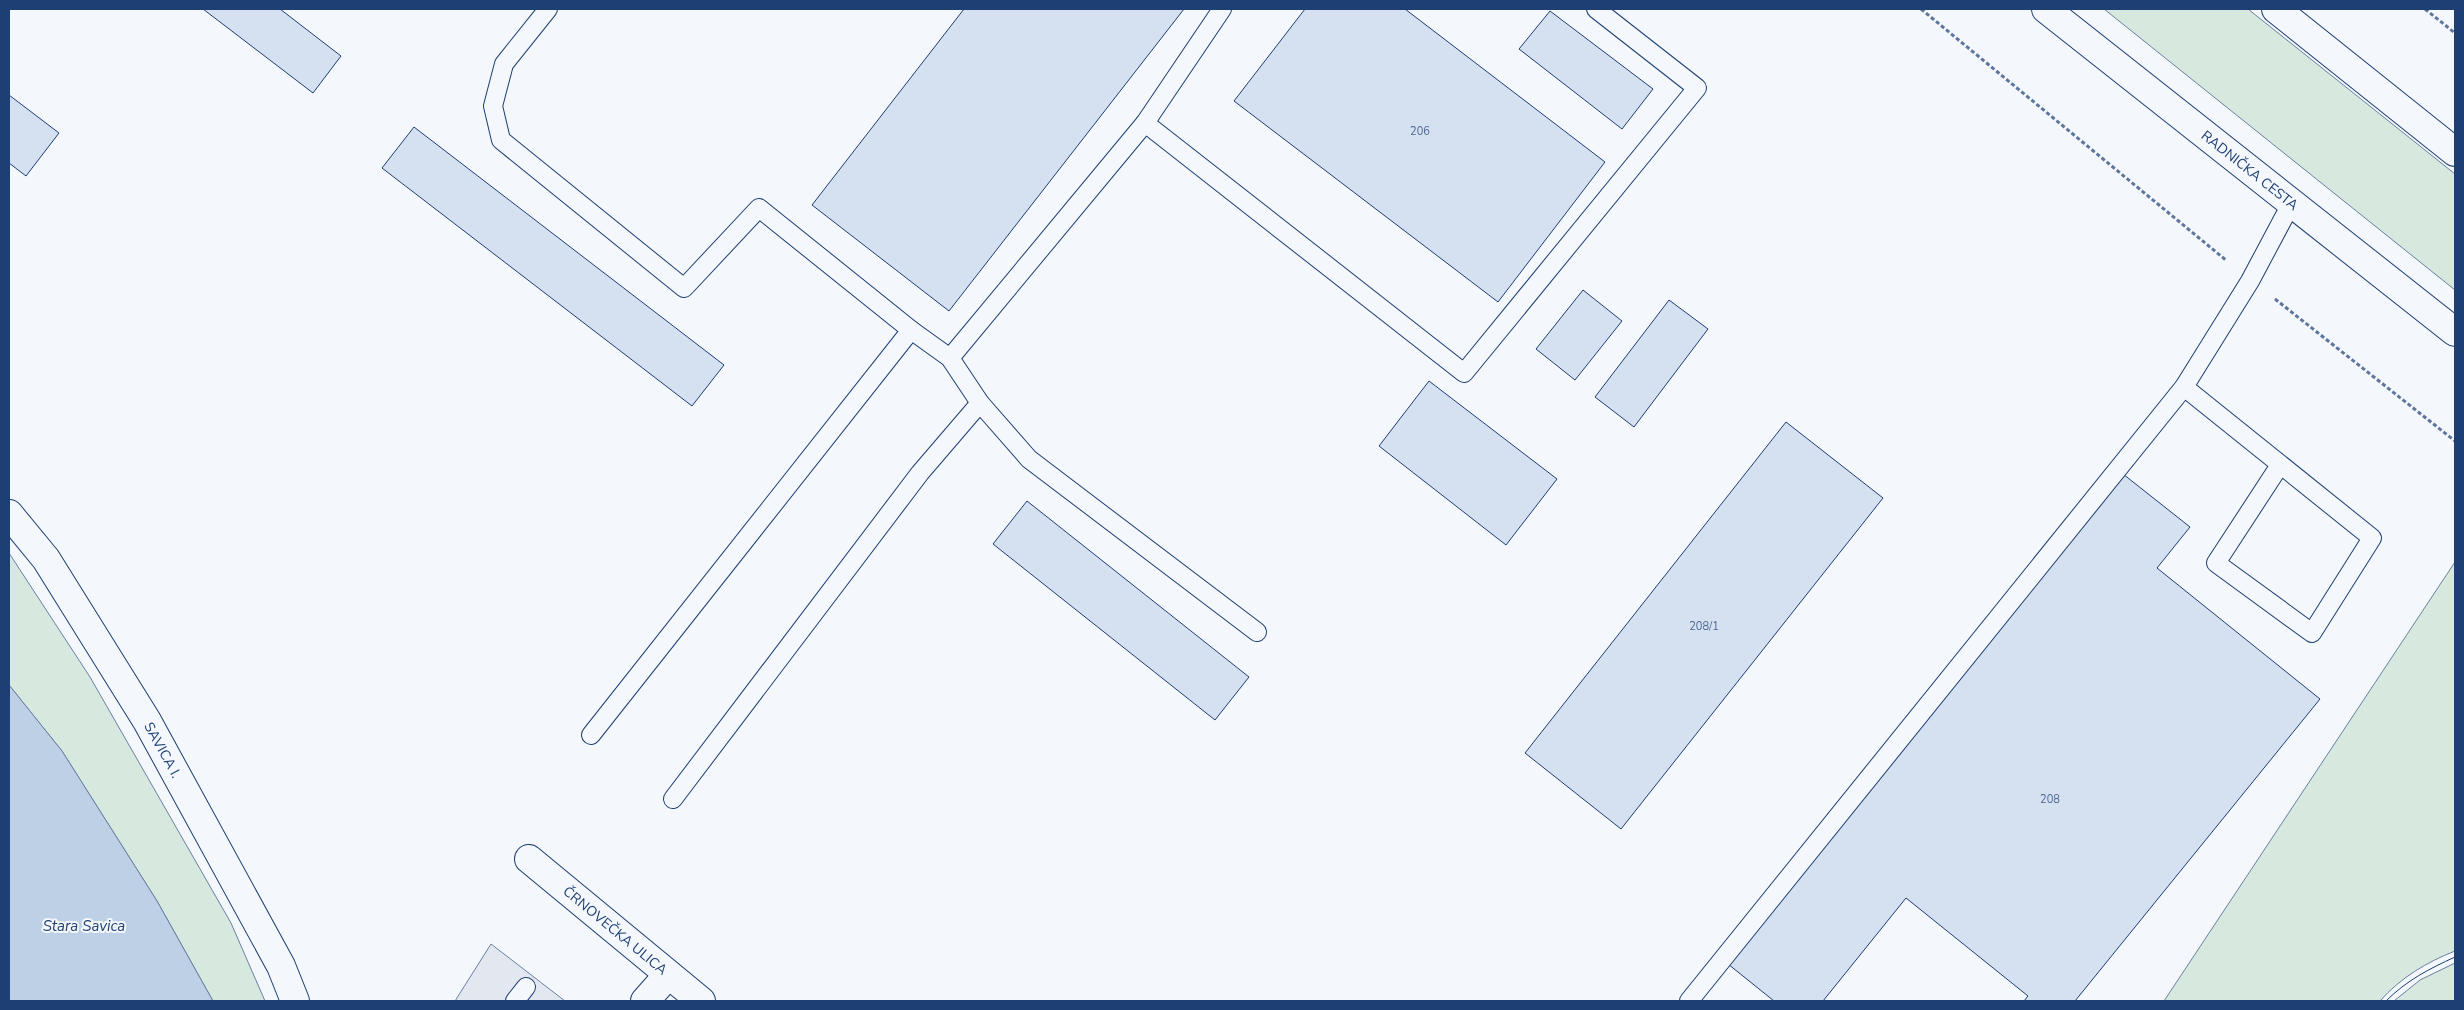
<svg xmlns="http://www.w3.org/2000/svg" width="2464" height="1010" font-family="'Nunito Sans',sans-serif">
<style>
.green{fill:#d7e8df;stroke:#687fa3}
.parking{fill:#e3e8f0;stroke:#687fa3}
.water{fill:#bed0e5;stroke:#687fa3}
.building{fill:#d5e0f0;stroke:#1d3f73}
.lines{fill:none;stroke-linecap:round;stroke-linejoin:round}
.lane-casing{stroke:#1d3f73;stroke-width:20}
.street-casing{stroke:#1d3f73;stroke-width:30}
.secondary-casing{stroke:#1d3f73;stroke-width:30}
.path{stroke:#5e769c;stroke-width:3;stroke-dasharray:4 2.5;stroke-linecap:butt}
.lane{stroke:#f4f7fb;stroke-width:18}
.street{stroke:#f4f7fb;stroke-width:28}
.secondary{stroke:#f4f7fb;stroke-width:28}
.tram{stroke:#1d3f73;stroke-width:1}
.labels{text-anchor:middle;stroke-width:4;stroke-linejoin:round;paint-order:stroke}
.number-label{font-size:11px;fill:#4b6792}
.street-label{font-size:14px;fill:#1d3f73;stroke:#f4f7fb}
.water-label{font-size:15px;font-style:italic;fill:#1d3f73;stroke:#f4f7fb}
</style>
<rect width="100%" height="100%" fill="#f4f7fb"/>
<!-- green -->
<g class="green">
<polygon points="2104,9 2248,9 2455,174 2455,290"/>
<polygon points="9,553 90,677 231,923 265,1001 213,1001 157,901 62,751 9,685"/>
<path d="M2455,562V951C2427,962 2400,978 2380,1001H2164Z"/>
<polygon points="2455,963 2455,1001 2394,1001 2420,980"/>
</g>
<!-- parking -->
<polygon class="parking" points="491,944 565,1001 455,1001"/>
<!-- water -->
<polygon class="water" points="9,685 62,751 157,901 213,1001 9,1001"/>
<!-- building -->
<g class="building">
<polygon points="203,9 280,9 341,56 313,93"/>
<polygon points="964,9 1184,9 949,311 812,205"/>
<polygon points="1305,9 1405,9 1605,162 1498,302 1234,101"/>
<polygon points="1550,11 1653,89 1622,129 1519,49"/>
<polygon points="9,95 59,133 26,176 9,163"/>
<polygon points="414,127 724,365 692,406 382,168"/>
<polygon points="1583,290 1622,321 1575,380 1536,349"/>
<polygon points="1669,300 1708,329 1634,427 1595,397"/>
<polygon points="1429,381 1557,479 1506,545 1379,446"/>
<polygon points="1786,422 1883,498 1621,829 1525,753"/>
<polygon points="2123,474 2190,527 2157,568 2320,699 2075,1001 2024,1001 2028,996 1906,898 1823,1001 1774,1001 1728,964"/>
<polygon points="1027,501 1249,677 1215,720 993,544"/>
</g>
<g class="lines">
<defs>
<g id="lane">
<polyline points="548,9 504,64 493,106 501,140 684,288 759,208 911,330 950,358 980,403 1029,459 1257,632"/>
<polyline points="1145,123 1464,373 1697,88 1596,9"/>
<polyline points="950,358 1145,123 1222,9"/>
<polyline points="2184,387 2372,538 2312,633 2216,563 2280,465"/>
<polyline points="591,735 911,330"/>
<polyline points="673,799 920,473 980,403"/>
<polyline points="515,1001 526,987"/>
<polyline points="1689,1001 2184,387 2250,281 2291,204"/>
</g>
<g id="street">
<path id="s1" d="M9,514L46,559L147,721L281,966L295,1001"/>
<path id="s2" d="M529,859L701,1001"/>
<polyline points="645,1001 668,975"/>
</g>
<g id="secondary">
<path id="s3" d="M2046,9L2455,332"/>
<polyline points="2276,9 2455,152"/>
</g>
</defs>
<!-- lane casing -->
<use href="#lane" class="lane-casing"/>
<!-- street casing -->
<use href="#street" class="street-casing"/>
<!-- secondary casing -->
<use href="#secondary" class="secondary-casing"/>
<!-- path -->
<g class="path">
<polyline points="1921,9 2227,261"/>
<polyline points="2425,9 2455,33"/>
<polyline points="2275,299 2455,441"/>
</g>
<!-- lane -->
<use href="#lane" class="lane"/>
<!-- street -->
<use href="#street" class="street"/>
<!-- secondary -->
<use href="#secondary" class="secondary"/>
<!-- tram -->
<path class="tram" d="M2386,1001C2407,980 2429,969 2455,957"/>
</g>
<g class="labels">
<!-- number labels -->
<g class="number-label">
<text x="1420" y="135">206</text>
<text x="1704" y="630">208/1</text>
<text x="2050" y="803">208</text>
</g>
<!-- street labels -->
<g class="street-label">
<text dy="5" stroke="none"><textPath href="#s3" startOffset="260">RADNIČKA CESTA</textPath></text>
<text dy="5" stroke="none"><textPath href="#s1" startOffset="282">SAVICA I.</textPath></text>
<text dy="5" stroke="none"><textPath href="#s2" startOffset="112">ČRNOVEČKA ULICA</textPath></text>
</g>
<!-- water labels -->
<g class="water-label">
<text x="84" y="931">Stara Savica</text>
</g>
</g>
<!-- border -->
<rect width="2464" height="1010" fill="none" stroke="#1d3f73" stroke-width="20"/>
</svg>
